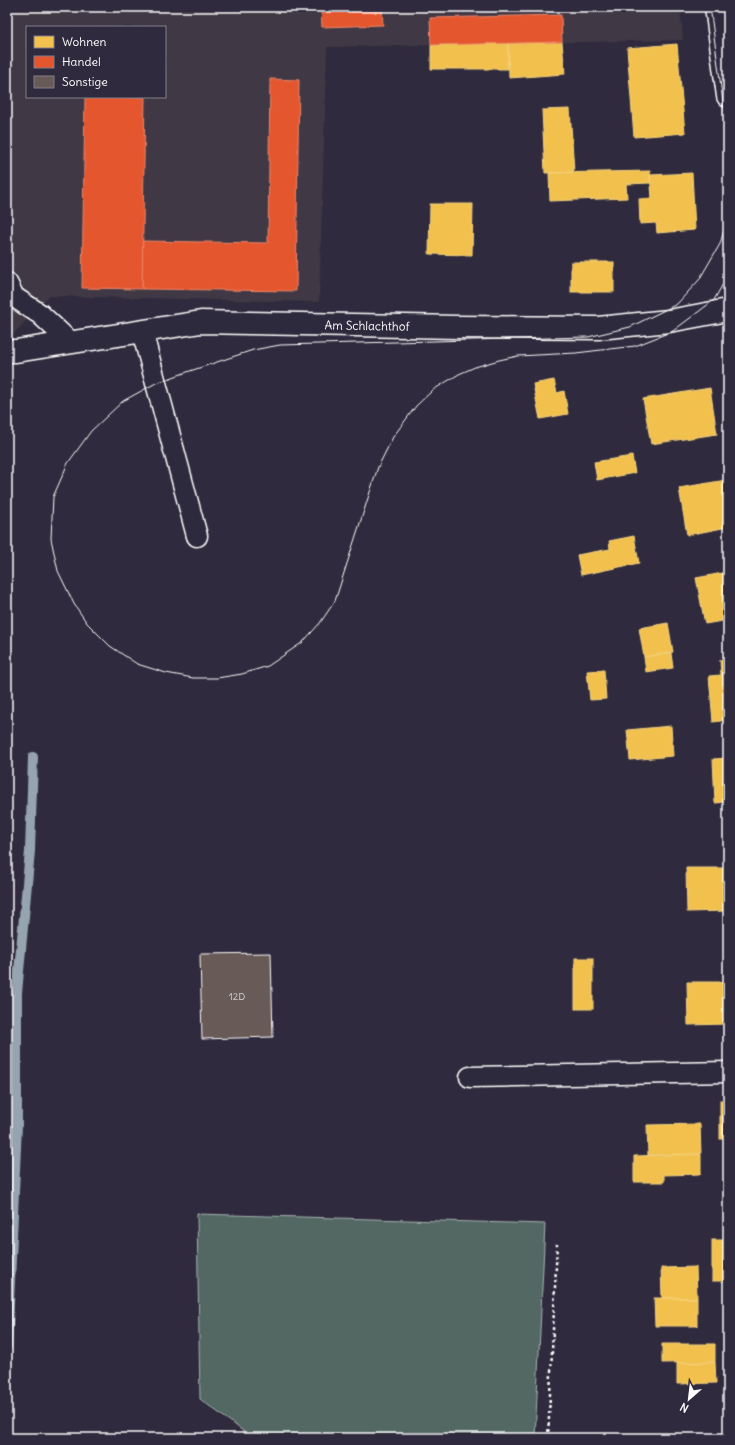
<svg xmlns="http://www.w3.org/2000/svg" width="735" height="1445" font-family="Delius,sans-serif">
<style>
.built{fill:#403845;fill-rule:evenodd}
.green{fill:#526864;stroke:#a8b4b2}
.homes{fill:#f2c14e;stroke:#f6d483}
.shops{fill:#e4572e;stroke:#ec896d}
.lines{fill:none;stroke-linecap:round;stroke-linejoin:round}
.stream{stroke:#95a4ae;stroke-width:10}
.building{fill:#685a57;stroke:#fff}
.lane-casing{stroke:#fff;stroke-width:23}
.street-casing{stroke:#fff;stroke-width:25}
.path{stroke:#fff;stroke-width:2.5;stroke-dasharray:3 3;stroke-linecap:butt}
.lane{stroke:#2f2a3d;stroke-width:20}
.street{stroke:#2f2a3d;stroke-width:22}
.tram{stroke:#fff;stroke-width:1}
.labels{text-anchor:middle;stroke-width:4;stroke-linejoin:round;paint-order:stroke}
.number-label{font-size:10px;fill:#d9d6d5}
.street-label{font-size:12px;fill:#fff;stroke:#2f2a3d}
</style>
<rect width="100%" height="100%" fill="#2f2a3d"/>
<filter id="ink" filterUnits="userSpaceOnUse"><feTurbulence type="fractalNoise" baseFrequency=".025" numOctaves="2"/><feDisplacementMap in="SourceGraphic" scale="8" xChannelSelector="R" yChannelSelector="G"/><feConvolveMatrix kernelMatrix="1 2 1 2 8 2 1 2 1" color-interpolation-filters="sRGB"/></filter>
<g filter="url(#ink)">
<!-- built -->
<path class="built" d="M7,7H680L683,40L327,47L319,302L49,296L12,336H7ZM27,27H165V97H27Z"/>
<!-- green -->
<polygon class="green" points="197,1214 545,1224 535,1438 243,1438 243,1431 200,1399"/>
<!-- homes -->
<g class="homes">
<polygon points="562,42 565,74 509,78 508,43"/>
<polygon points="508,43 508,69 431,69 431,45"/>
<polygon points="677,44 685,133 634,137 627,48"/>
<polygon points="570,109 574,172 545,173 542,110"/>
<polygon points="650,171 651,183 626,184 627,198 550,201 549,173"/>
<polygon points="692,173 695,230 657,233 656,223 640,224 639,199 652,198 650,175"/>
<polygon points="430,204 473,204 472,255 429,254"/>
<rect x="571" y="262" width="43" height="30"/>
<polygon points="554,380 557,393 564,391 568,414 540,419 533,384"/>
<polygon points="710,388 717,434 651,444 643,399"/>
<polygon points="632,456 635,473 597,480 594,462"/>
<polygon points="726,480 728,491 728,527 687,535 679,488"/>
<polygon points="634,536 639,563 581,575 577,555 610,549 609,541"/>
<polygon points="728,572 728,620 705,624 696,578"/>
<polygon points="668,623 673,652 644,657 639,628"/>
<polygon points="671,653 673,668 646,672 644,657"/>
<polygon points="728,659 728,720 713,722 709,676 721,675 720,660"/>
<polygon points="604,670 606,699 590,700 587,671"/>
<polygon points="671,726 673,756 630,760 627,730"/>
<polygon points="728,758 728,802 715,803 713,759"/>
<polygon points="686,868 728,868 728,911 687,912"/>
<rect x="575" y="958" width="18" height="51"/>
<polygon points="687,982 728,982 728,1024 688,1025"/>
<rect x="720" y="1100" width="8" height="39"/>
<polygon points="700,1124 701,1154 648,1155 647,1125"/>
<polygon points="701,1154 701,1174 664,1175 664,1182 634,1182 634,1156"/>
<rect x="712" y="1240" width="16" height="41"/>
<polygon points="696,1267 697,1298 662,1298 661,1268"/>
<polygon points="654,1298 697,1298 697,1326 655,1326"/>
<polygon points="662,1344 715,1344 715,1362 662,1363"/>
<polygon points="715,1362 716,1383 677,1384 677,1363"/>
</g>
<!-- shops -->
<g class="shops">
<polygon points="321,7 382,7 383,25 322,27"/>
<polygon points="561,15 562,42 431,45 430,18"/>
<polygon points="270,79 299,80 296,291 142,289 142,241 268,243"/>
<polygon points="85,97 145,97 142,289 82,288"/>
</g>
<g class="lines">
<!-- stream -->
<polyline class="stream" points="7,1347 17,1126 17,993 30,851 33,757"/>
</g>
<!-- building -->
<polygon class="building" points="271,953 273,1037 202,1039 200,954"/>
<g class="lines">
<defs>
<g id="lane">
<polyline points="7,283 14,297 40,314 70,342"/>
<polyline points="142,331 197,536"/>
<polyline points="470,1077 728,1072"/>
</g>
<g id="street">
<polyline points="716,7 728,96"/>
<polyline points="7,351 16,351 201,322 458,327 598,328 669,321 728,310"/>
</g>
</defs>
<!-- lane casing -->
<use href="#lane" class="lane-casing"/>
<!-- street casing -->
<use href="#street" class="street-casing"/>
<!-- path -->
<polyline class="path" points="548,1438 557,1244"/>
<!-- lane -->
<use href="#lane" class="lane"/>
<!-- street -->
<use href="#street" class="street"/>
<!-- tram -->
<g class="tram">
<polyline points="710,7 728,138 728,149"/>
<polyline points="724,7 728,32"/>
<polyline points="728,217 720,244 699,280 677,304 630,327 588,337 280,345 253,350 190,371 156,383 123,401 91,431 68,463 53,497 51,539 58,571 74,604 87,623 110,646 137,664 166,673 193,678 217,678 242,674 268,666 303,642 320,623 335,601 378,467 393,437 416,406 433,390 459,374 475,367 499,360 518,356 576,353 635,346 673,331 714,300 728,275"/>
</g>
</g>
</g>
<g class="labels">
<!-- number labels -->
<g class="number-label">
<text x="237" y="1000">12D</text>
</g>
<!-- street labels -->
<g class="street-label">
<text transform="translate(367 326) rotate(1)" y="4">Am Schlachthof</text>
</g>
</g>
<!-- margin -->
<rect width="735" height="1445" fill="none" stroke="#2f2a3d" stroke-width="24"/>
<rect x="12" y="12" width="711" height="1421" fill="none" stroke="#fff" stroke-width="1.5" filter="url(#ink)"/>
<!-- legend -->
<rect x="26" y="26" width="140" height="72" fill="#2f2a3d" stroke="#827f8b"/>
<rect x="34" y="36" width="20" height="12" fill="#f2c14e" stroke="#827f8b"/>
<text x="62" y="46" font-size="12" fill="#ffffff">Wohnen</text>
<rect x="34" y="56" width="20" height="12" fill="#e4572e" stroke="#827f8b"/>
<text x="62" y="66" font-size="12" fill="#ffffff">Handel</text>
<rect x="34" y="76" width="20" height="12" fill="#685a57" stroke="#827f8b"/>
<text x="62" y="86" font-size="12" fill="#ffffff">Sonstige</text>
<!-- north arrow -->
<g transform="translate(689 1399) rotate(208)" stroke="#2f2a3d" stroke-width="3" paint-order="stroke">
<path d="M0-3L7 15L0 10L-7 15Z" fill="#ffffff"/>
<text y="-6" font-size="11" font-weight="bold" text-anchor="middle" fill="#ffffff">N</text>
</g>
</svg>
